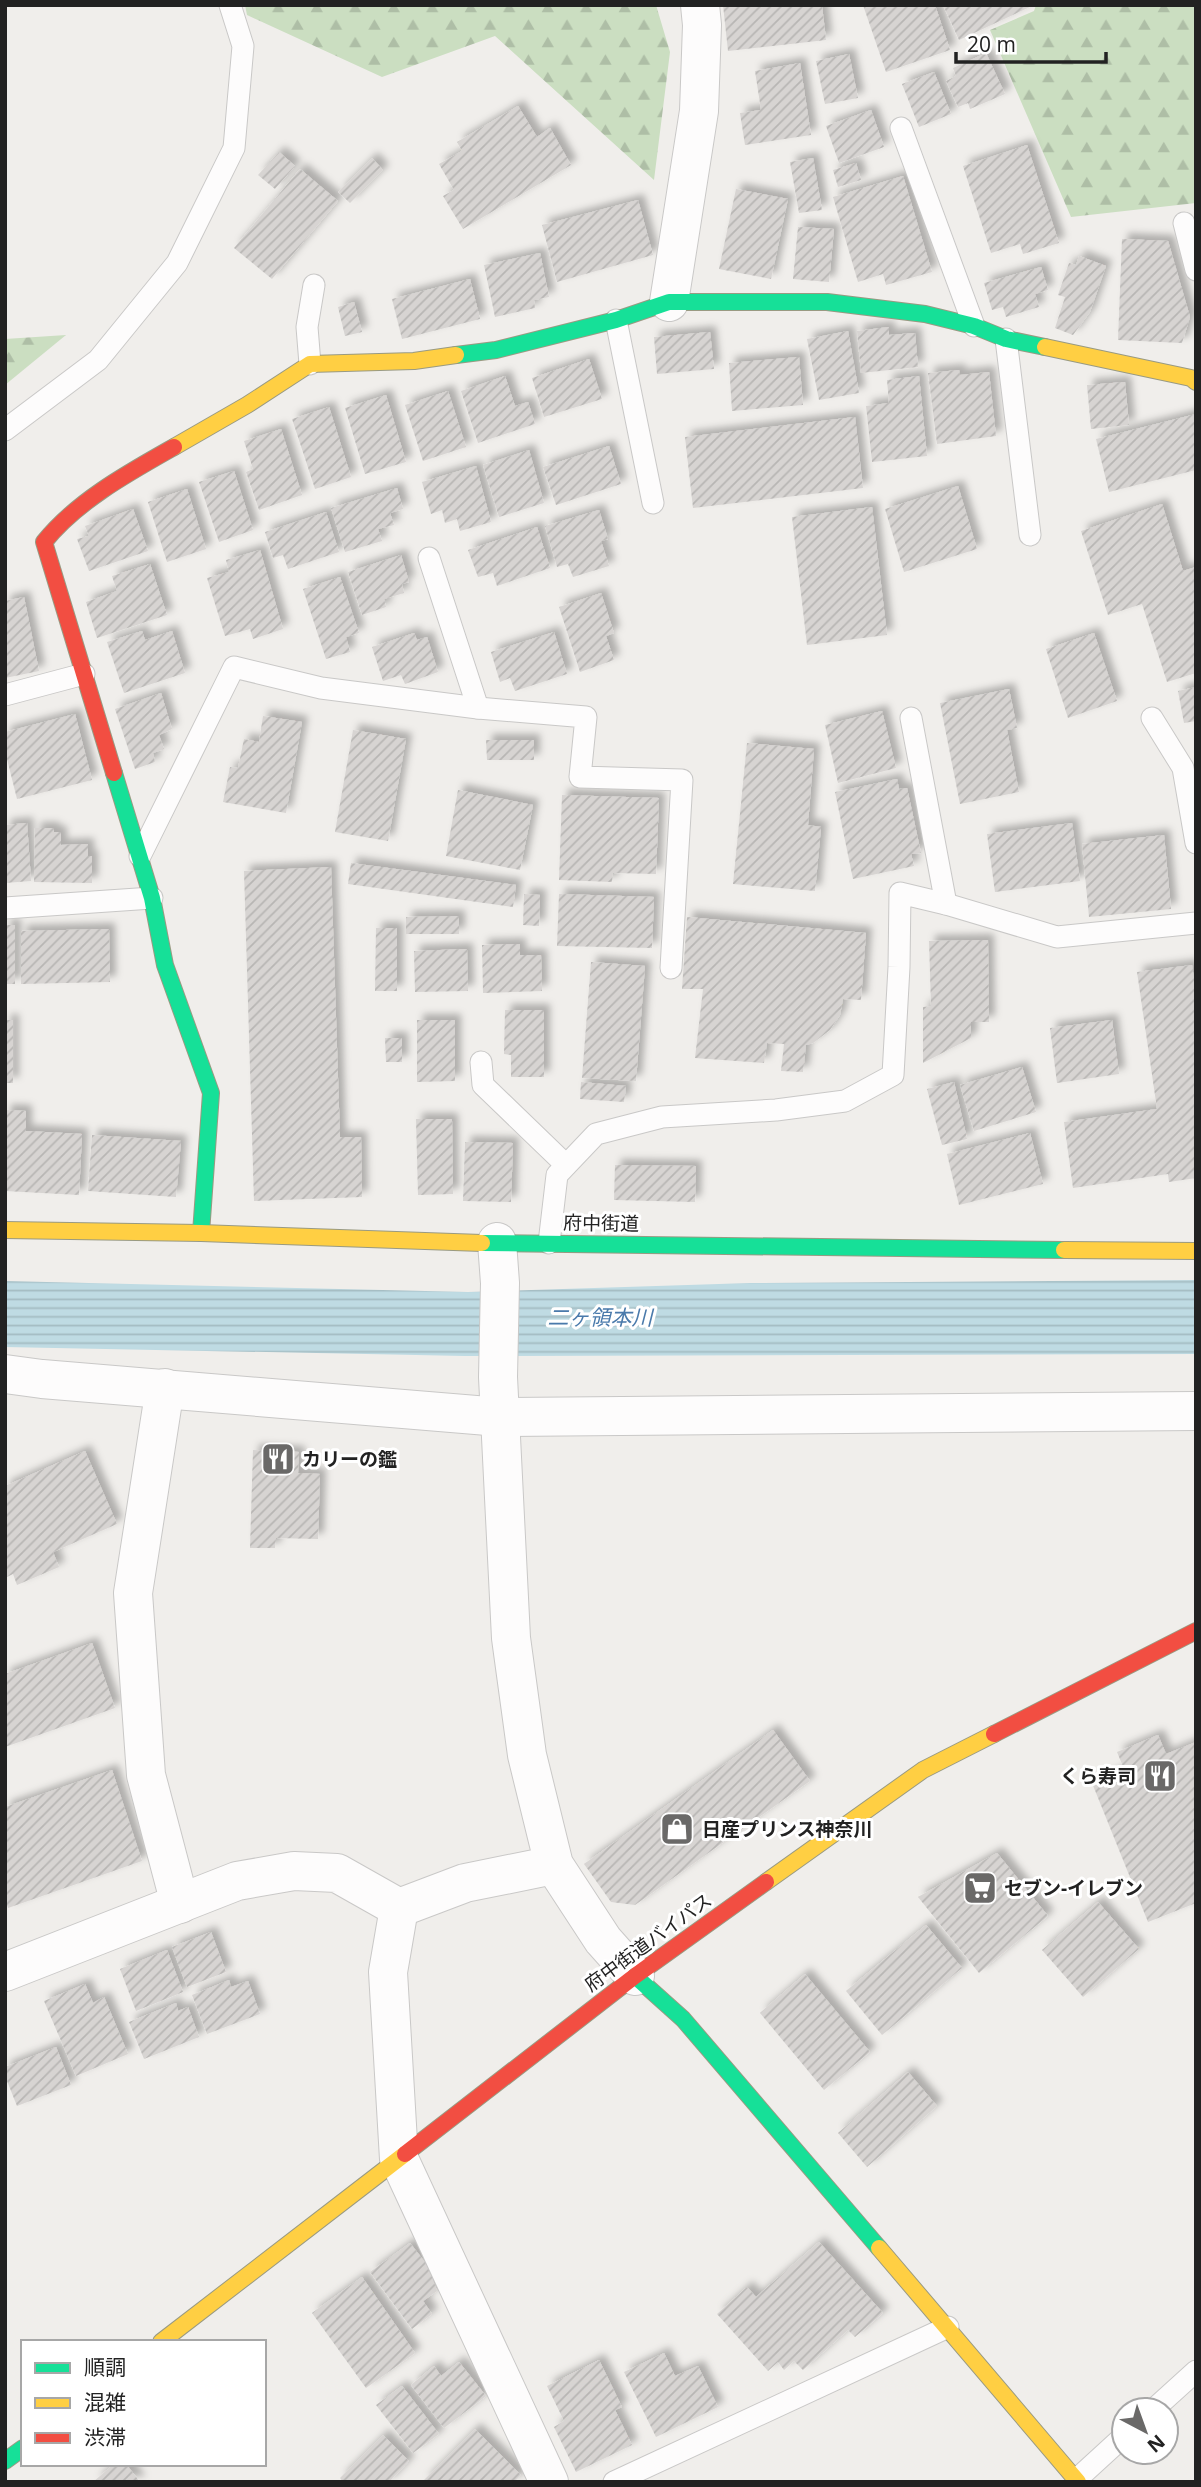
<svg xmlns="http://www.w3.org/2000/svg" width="1201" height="2487" font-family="'Open Sans','Noto Sans JP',sans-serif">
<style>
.forest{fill:url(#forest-firs)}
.water{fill:url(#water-rules)}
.building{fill:url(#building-hatch);filter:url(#shadow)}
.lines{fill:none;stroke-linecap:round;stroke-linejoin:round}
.lane-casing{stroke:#c9c8c7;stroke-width:23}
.street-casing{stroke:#c9c8c7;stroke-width:40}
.fast-casing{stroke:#999a82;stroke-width:18}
.slow-casing{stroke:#999a82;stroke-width:18}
.jam-casing{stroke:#999a82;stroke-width:18}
.lane{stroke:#fdfcfc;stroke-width:21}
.street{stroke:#fdfcfc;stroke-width:38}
.fast{stroke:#16e098;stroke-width:16}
.slow{stroke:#ffcf43;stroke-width:16}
.jam{stroke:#f24e42;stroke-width:16}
.labels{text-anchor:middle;stroke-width:6;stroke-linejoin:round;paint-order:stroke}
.street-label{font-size:19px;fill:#222;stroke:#fff}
.poi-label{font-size:19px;font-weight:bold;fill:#222;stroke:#fff;text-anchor:start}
.water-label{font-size:21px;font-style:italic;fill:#4a7aab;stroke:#fff}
</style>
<defs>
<pattern id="forest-firs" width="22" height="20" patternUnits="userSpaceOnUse" patternTransform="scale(1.75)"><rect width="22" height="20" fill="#cbdec1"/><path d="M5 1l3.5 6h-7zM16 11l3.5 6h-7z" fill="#aebea6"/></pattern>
<pattern id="water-rules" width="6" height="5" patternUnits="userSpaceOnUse" patternTransform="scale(1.75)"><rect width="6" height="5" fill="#bfdbe3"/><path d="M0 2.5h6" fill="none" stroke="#a4bcc2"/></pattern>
<pattern id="building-hatch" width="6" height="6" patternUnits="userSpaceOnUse" patternTransform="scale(1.75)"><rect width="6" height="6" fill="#d7d4d2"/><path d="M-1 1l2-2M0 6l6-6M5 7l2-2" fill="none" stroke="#b8b6b4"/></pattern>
<filter id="shadow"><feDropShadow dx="6" dy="-6" stdDeviation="3.5" flood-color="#0004"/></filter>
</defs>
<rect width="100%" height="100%" fill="#f0eeeb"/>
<!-- forest -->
<g class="forest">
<polygon points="245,5 656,5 670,52 654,180 495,36 382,77 247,15"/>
<polygon points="1036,5 1196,5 1196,203 1071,217 990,30 1034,11"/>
<polygon points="66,335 5,385 5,339"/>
</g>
<!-- water -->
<polygon class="water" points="1196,1280 1196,1354 465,1356 5,1347 5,1281 468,1292 750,1283"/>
<!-- building -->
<g class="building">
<polygon points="723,5 822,5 826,40 728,51"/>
<polygon points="863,5 935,5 950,50 886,72"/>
<polygon points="943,5 1034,5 959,40"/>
<polygon points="986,53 1005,94 970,109 968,103 958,107 946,81 956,76 953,68"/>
<polygon points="849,54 858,98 825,104 816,61"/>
<polygon points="800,63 811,135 745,145 740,113 761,110 755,71"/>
<polygon points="934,72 951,114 919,127 902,84"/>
<polygon points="518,106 537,137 550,128 571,165 463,229 443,196 454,190 439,164 462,151 457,142"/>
<polygon points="871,110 884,147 839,163 826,126"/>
<polygon points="1027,145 1059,243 1023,254 1020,244 991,253 963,166"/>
<polygon points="279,152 295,166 275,189 258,175"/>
<polygon points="372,158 383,170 350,203 338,192"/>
<polygon points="813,158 822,210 799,213 790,162"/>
<polygon points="856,163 861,180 838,187 833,170"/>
<polygon points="300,169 338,201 272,279 234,248"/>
<polygon points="903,176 932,272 886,285 883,274 858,282 833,197"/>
<polygon points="736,189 788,199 771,279 719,269"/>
<polygon points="638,200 653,255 557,282 542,225"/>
<polygon points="798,227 834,229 829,282 793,279"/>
<polygon points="1122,239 1168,241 1190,317 1182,343 1118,340"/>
<polygon points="540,253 549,297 534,300 535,308 495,317 484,265"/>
<polygon points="1079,256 1106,266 1090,312 1073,335 1055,328 1065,297 1058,295 1069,263 1076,265"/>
<polygon points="1041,267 1048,290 1035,294 1039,307 1006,317 1003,307 992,310 984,283"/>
<polygon points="470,279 480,319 402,339 392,299"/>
<polygon points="354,302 362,332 345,336 338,307"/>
<polygon points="889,327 889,335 915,333 918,367 861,373 857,331"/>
<polygon points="848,331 859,393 819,400 807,339"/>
<polygon points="710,332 714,369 657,374 654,337"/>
<polygon points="799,357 803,405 732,411 729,363"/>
<polygon points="589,359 602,399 544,417 532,378"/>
<polygon points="959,370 960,375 989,372 996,436 937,444 928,373"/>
<polygon points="505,376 515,406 528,402 535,424 478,443 461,391"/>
<polygon points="919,376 927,456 872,462 866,406 889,403 887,380"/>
<polygon points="1125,382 1129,425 1091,429 1087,385"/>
<polygon points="448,391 466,447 423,461 405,405"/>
<polygon points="386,395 406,462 365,474 345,408"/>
<polygon points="329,407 351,477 315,489 292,419"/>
<polygon points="1196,414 1196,470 1109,492 1096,439"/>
<polygon points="855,417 863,488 693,508 685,437"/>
<polygon points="281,429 302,495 259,510 246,472 253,469 244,441"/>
<polygon points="609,446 621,484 556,505 543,467"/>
<polygon points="529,450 544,503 499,517 483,465"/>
<polygon points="476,466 491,522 460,531 457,519 445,523 442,510 431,514 422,482"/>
<polygon points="234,471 253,530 219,542 199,482"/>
<polygon points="958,486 977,549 904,572 885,509"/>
<polygon points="397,488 403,509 390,513 394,525 378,529 382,541 345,552 331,508"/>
<polygon points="187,489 206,549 167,562 148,502"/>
<polygon points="1162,504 1183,571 1196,567 1196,673 1167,682 1142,604 1108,615 1081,531"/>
<polygon points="872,507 887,635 807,645 792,517"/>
<polygon points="133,509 148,551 89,571 77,539 89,536 85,526"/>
<polygon points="599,510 608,539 601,541 609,566 573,577 568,564 557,567 545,526"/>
<polygon points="326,512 339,552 288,569 283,555 273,558 265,532"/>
<polygon points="537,527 550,568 497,586 493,573 478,577 468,550"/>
<polygon points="260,550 283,629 253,639 250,629 225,636 207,578 229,572 226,560"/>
<polygon points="401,555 409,582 402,584 404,593 384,599 386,607 362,615 348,572"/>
<polygon points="150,564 167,615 97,638 86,602 117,591 112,576"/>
<polygon points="340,577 359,633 346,637 350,652 326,659 303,589"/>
<polygon points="601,593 614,633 606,636 614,660 580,672 559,607"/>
<polygon points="24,597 39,671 5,678 5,601"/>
<polygon points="142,631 145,640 172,631 185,673 124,693 107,642"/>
<polygon points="554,632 567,674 515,691 510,678 500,682 491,652"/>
<polygon points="414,633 417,640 427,637 438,672 405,684 401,675 383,681 372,647"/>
<polygon points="1094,633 1117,701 1068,718 1046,649"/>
<polygon points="1196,687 1196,721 1184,723 1178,691"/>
<polygon points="1009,689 1017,728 1007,730 1019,792 960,804 940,703"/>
<polygon points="161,693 172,729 159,735 164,749 153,753 155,762 135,769 115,709"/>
<polygon points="882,711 896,768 838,783 825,725"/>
<polygon points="75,714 92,780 17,799 5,751 5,732"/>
<polygon points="263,716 302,722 286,813 223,802 230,767 238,768 244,739 259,742"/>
<polygon points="353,730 406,739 388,841 335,832"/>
<polygon points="486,740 534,740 534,760 487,760"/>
<polygon points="747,743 814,749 808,825 821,827 815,891 733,884"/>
<polygon points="897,779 899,789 907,788 921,853 911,854 914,866 853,879 835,792"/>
<polygon points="458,790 533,805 520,870 446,856"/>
<polygon points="562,795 659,798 656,874 613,873 612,882 559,880"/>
<polygon points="27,823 31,881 5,883 5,825"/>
<polygon points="1072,823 1080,881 995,892 987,834"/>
<polygon points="35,828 54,828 54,832 61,832 61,845 88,844 88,856 92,856 92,883 34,882"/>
<polygon points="1164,835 1171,909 1089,917 1082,844"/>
<polygon points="351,863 516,885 513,907 348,884"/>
<polygon points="331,867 340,1137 361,1137 362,1197 254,1201 244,871"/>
<polygon points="524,894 540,895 539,926 523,925"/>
<polygon points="559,894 654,897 652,948 557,946"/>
<polygon points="459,916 459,934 406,934 406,917"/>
<polygon points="687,917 866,933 861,1000 843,999 840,1015 830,1030 813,1043 806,1045 803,1072 781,1071 784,1044 767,1043 764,1063 695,1058 703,989 682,989"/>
<rect x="5" y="925" width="10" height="59"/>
<polygon points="376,928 397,928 397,991 375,991"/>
<polygon points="109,929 110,982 21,984 21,931"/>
<polygon points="988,940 989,1022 971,1022 971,1038 923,1063 923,1007 931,1006 929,941"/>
<polygon points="520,944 520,955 541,955 542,991 483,993 482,945"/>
<polygon points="467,949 468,991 415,992 414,951"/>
<polygon points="591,962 645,966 636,1081 582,1078"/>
<polygon points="1192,965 1196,994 1196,1178 1169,1182 1168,1174 1073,1188 1064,1122 1157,1109 1137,972"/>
<polygon points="505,1010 544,1010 544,1077 511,1077 511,1055 504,1054"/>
<rect x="5" y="1020" width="8" height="63"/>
<polygon points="417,1020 455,1020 455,1081 417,1082"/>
<polygon points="1112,1020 1119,1074 1057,1083 1050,1028"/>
<polygon points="385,1038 402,1038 402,1062 386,1062"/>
<polygon points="1022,1067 1036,1112 974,1131 960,1085"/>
<polygon points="581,1082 626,1086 624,1102 580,1099"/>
<polygon points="954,1082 967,1139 942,1145 927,1089"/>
<polygon points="5,1110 26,1111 26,1131 82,1134 79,1195 5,1191"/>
<polygon points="416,1119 452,1119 453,1194 418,1195"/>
<polygon points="1030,1133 1043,1184 959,1205 947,1154"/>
<polygon points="92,1135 181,1141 176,1197 88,1191"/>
<polygon points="465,1142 513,1143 511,1202 463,1201"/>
<polygon points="615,1165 696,1166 695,1202 614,1200"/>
<polygon points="253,1450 299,1452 298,1473 320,1474 318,1539 276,1538 275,1548 250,1548"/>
<polygon points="85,1451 117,1524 53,1552 59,1567 17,1585 13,1574 5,1578 5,1486"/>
<polygon points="92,1643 115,1708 5,1747 5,1674"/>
<polygon points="773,1730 810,1781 635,1905 611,1902 584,1864"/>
<polygon points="1158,1735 1166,1754 1196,1742 1196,1903 1148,1922 1092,1783 1124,1769 1117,1752"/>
<polygon points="112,1770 142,1861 8,1908 5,1900 5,1807"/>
<polygon points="997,1853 1048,1916 979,1973 918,1897"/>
<polygon points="1098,1902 1139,1949 1083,1997 1042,1950"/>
<polygon points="926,1925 962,1968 882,2035 846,1991"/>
<polygon points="211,1932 226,1972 187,1987 172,1947"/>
<polygon points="167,1950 183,1992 136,2011 120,1969"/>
<polygon points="805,1974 870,2052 824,2090 760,2013"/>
<polygon points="229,1980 231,1987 248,1981 260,2014 207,2034 192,1995"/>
<polygon points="85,1984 93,2003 104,1997 128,2054 76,2076 44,2001"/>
<polygon points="176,2003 178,2011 188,2007 199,2037 144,2059 129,2022"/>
<polygon points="56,2047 71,2085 17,2106 5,2076 5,2067"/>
<polygon points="908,2072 937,2106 867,2167 838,2133"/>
<polygon points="819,2242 883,2313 855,2337 848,2330 803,2370 794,2361 784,2370 778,2362 768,2371 717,2314 747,2287 756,2297"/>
<polygon points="410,2243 428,2266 437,2291 423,2301 432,2314 412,2329 370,2272"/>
<polygon points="362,2277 415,2353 366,2388 312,2313"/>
<polygon points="664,2353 675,2376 698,2366 718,2407 656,2437 624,2372"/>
<polygon points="599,2360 622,2407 615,2410 632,2445 576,2472 554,2427 564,2421 547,2386"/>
<polygon points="459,2362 486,2396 444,2428 411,2385 434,2366 441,2376"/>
<polygon points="402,2386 439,2434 413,2453 376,2405"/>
<polygon points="475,2429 521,2475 514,2482 422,2482"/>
<polygon points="383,2435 409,2461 389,2482 343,2482 340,2478"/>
<polygon points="114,2464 126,2464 140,2482 93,2482"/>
</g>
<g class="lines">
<defs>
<g id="lane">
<polyline points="901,128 974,326"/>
<polyline points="1184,223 1196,270"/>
<polyline points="616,320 653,503"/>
<polyline points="1006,339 1030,535"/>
<polyline points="310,364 307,327 314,285"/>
<polyline points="5,430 98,360 177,263 234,148 243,46 230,5"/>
<polyline points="429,558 478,708"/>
<polyline points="5,695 84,674"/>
<polyline points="911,718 946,904"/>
<polyline points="1152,718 1183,768 1196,843"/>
<polyline points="140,856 234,667 321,688 478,708 586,717 580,777 682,780 671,968"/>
<polyline points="5,908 152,898"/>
<polyline points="481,1062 483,1085 566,1165"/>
<polyline points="549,1243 557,1175 596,1134 662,1117 776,1110 845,1101 893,1075 899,967 900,893 946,904 1057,937 1196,923"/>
<polyline points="1153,2410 1196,2371"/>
<polyline points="1077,2479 1124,2436"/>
<polyline points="614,2482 948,2327"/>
</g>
<g id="street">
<polyline points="669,302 699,111 702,25 700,5"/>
<polyline points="497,1242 500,1283 498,1377 511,1638 527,1755 554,1865 603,1940 635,1976"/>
<polyline points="5,1374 42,1379 500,1417 1196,1411"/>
<polyline points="165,1388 133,1593 146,1775 180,1904"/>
<polyline points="399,1908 388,1972 399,2159 549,2482"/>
<polyline points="5,1972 237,1881 294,1871 337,1873 399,1908 465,1883 554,1865"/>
</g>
<g id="fast">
<polyline points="456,355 496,350 616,320 669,302 827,302 925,314 974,326 1006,339 1045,347"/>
<polyline points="114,773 152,898 165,965 211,1093 201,1233"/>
<polyline points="482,1243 1064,1250"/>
<polyline points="635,1976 683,2019 879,2248"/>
<polyline points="5,2461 23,2448"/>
</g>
<g id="slow">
<polyline points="1045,347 1191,378 1196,382"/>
<polyline points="174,447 247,405 310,364 414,361 456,355"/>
<polyline points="5,1230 201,1233 482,1243"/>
<polyline points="1064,1250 1196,1251"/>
<polyline points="766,1882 923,1770 994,1734"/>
<polyline points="879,2248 1078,2482"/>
<polyline points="161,2342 405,2154"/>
</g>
<g id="jam">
<path d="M114,773L44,542C77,501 128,473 174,447"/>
<polyline points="994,1734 1196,1631"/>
<polyline points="405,2154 635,1976 766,1882"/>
</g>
</defs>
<!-- lane casing -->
<use href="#lane" class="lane-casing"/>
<!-- street casing -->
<use href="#street" class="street-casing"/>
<!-- fast casing -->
<use href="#fast" class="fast-casing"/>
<!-- slow casing -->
<use href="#slow" class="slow-casing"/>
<!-- jam casing -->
<use href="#jam" class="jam-casing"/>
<!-- lane -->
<use href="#lane" class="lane"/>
<!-- street -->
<use href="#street" class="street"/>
<!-- fast -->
<use href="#fast" class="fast"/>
<!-- slow -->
<use href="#slow" class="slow"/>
<!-- jam -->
<use href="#jam" class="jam"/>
</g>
<!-- icons -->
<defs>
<symbol id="restaurant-square" viewBox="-11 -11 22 22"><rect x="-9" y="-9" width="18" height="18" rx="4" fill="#6a6968" stroke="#fff"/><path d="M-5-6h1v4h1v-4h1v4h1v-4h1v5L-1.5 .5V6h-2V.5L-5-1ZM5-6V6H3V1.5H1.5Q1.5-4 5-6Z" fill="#fff"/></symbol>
<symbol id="shop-square" viewBox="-11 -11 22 22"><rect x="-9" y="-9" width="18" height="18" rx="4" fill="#6a6968" stroke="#fff"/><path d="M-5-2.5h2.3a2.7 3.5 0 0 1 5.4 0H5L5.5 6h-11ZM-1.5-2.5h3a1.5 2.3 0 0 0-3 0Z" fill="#fff"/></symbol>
<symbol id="supermarket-square" viewBox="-11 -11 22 22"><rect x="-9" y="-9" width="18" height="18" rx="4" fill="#6a6968" stroke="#fff"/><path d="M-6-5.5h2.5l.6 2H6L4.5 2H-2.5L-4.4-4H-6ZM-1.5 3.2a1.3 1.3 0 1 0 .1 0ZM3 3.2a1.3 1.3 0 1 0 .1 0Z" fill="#fff"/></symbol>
</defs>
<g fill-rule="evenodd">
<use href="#restaurant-square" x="259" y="1440" width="38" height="38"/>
<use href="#restaurant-square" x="1141" y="1757" width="38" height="38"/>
<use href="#shop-square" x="658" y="1810" width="38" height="38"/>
<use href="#supermarket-square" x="961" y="1869" width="38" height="38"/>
</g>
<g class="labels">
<!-- street labels -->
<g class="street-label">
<text transform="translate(601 1223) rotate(1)" y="7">府中街道</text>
<text transform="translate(648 1942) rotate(-36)" y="7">府中街道バイパス</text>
</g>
<!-- poi labels -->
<g class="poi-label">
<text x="302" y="1466">カリーの鑑</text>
<text x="1136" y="1783" text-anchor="end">くら寿司</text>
<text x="702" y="1836">日産プリンス神奈川</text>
<text x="1004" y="1895">セブン-イレブン</text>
</g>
<!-- water labels -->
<g class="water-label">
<text x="600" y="1325">二ヶ領本川</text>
</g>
</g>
<!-- border -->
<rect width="1201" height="2487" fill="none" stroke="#222222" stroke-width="14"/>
<!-- legend -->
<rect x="21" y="2340" width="245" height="126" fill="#ffffff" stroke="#a7a7a7" stroke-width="2"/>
<rect x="35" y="2363" width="35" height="10" fill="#16e098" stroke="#a7a7a7" stroke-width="2"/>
<text x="84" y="2375" font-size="21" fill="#222222">順調</text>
<rect x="35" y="2398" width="35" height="10" fill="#ffcf43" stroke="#a7a7a7" stroke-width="2"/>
<text x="84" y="2410" font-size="21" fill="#222222">混雑</text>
<rect x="35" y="2433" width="35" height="10" fill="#f24e42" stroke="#a7a7a7" stroke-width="2"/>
<text x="84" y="2445" font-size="21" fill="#222222">渋滞</text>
<!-- north arrow -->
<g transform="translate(1145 2431) rotate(139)"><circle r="33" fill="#ffffff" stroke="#a7a7a7" stroke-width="2"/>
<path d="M0-5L12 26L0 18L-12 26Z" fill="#6a6968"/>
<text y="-10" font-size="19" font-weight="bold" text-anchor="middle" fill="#222222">N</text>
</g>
<!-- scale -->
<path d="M956 52v10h150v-10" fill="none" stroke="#222222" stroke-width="3.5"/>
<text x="967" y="52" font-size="21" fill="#222222" stroke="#ffffff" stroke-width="5" paint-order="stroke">20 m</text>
</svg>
